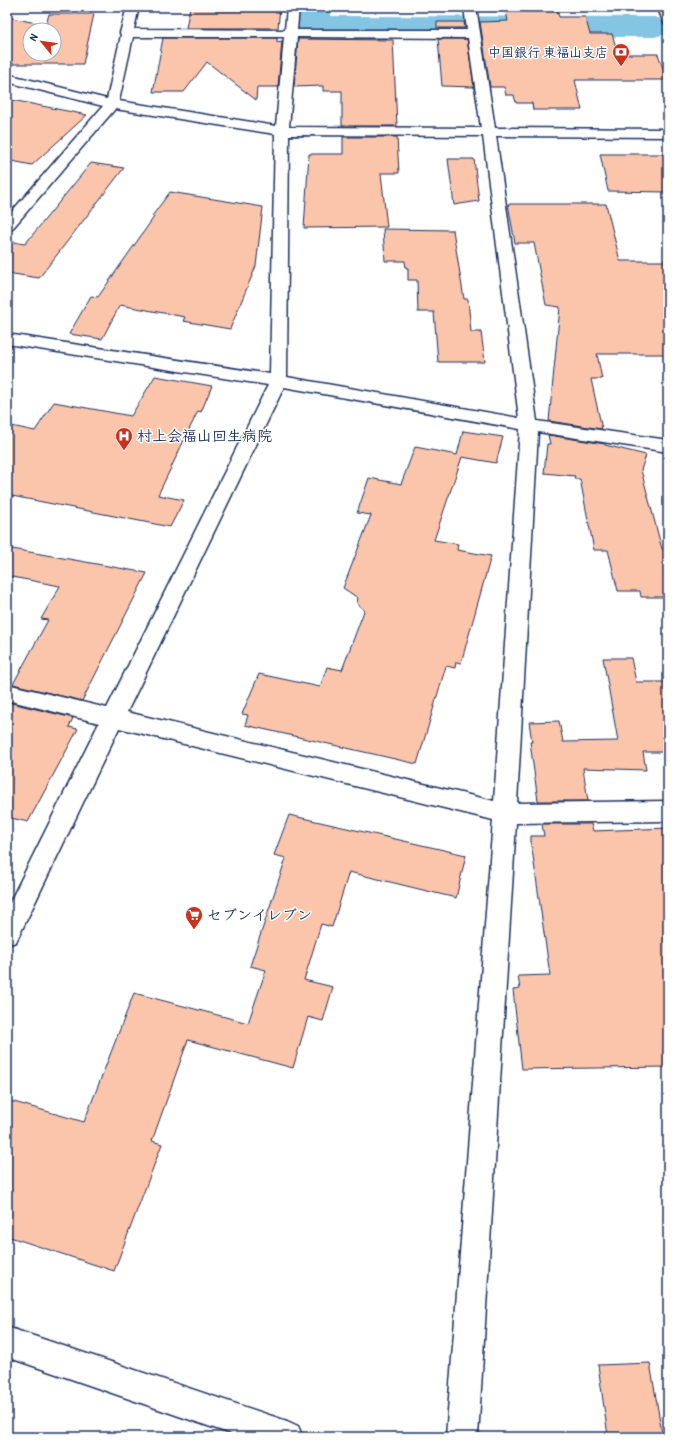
<svg xmlns="http://www.w3.org/2000/svg" width="675" height="1444" font-family="'Patrick Hand','Klee One',sans-serif">
<style>
.lines{fill:none;stroke-linecap:round;stroke-linejoin:round}
.river{fill:#84c5e4;fill-rule:evenodd}
.building{fill:#fac5ab;stroke:#1b2f5e;fill-rule:evenodd}
.minor-casing{stroke:#1b2f5e;stroke-width:3}
.highway-casing{stroke:#1b2f5e;stroke-width:3}
.minor{fill:#fff;fill-rule:evenodd}
.highway{fill:#fedd96;fill-rule:evenodd}
.labels{text-anchor:middle;stroke-width:3;stroke-linejoin:round;paint-order:stroke}
.far-poi-label{font-size:13px;font-weight:bold;fill:#1b2f5e;stroke:#fff;text-anchor:end}
.poi-label{font-size:15px;font-weight:bold;fill:#1b2f5e;stroke:#fff;text-anchor:start}
</style>
<rect width="100%" height="100%" fill="#fff"/>
<filter id="ink" filterUnits="userSpaceOnUse"><feTurbulence type="fractalNoise" baseFrequency=".025" numOctaves="2"/><feDisplacementMap in="SourceGraphic" scale="8" xChannelSelector="R" yChannelSelector="G"/><feConvolveMatrix kernelMatrix="1 2 1 2 8 2 1 2 1" color-interpolation-filters="sRGB"/></filter>
<g filter="url(#ink)">
<g class="lines">
<!-- river -->
<path class="river" d="M296,7H330V16L654,17L666,20C669,24 669,30 666,34L654,37L313,36L301,33L296,26Z"/>
</g>
<!-- building -->
<g class="building">
<polygon points="190,7 280,7 278,28 186,28"/>
<polygon points="505,7 556,7 559,17 585,17 590,34 612,34 618,54 658,54 667,80 575,80 582,110 533,110 532,103 516,103 514,95 506,95 504,87 490,87 480,22 508,21"/>
<path d="M49,14H94L83,64H7V17L46,25ZM30,30H54V54H30Z"/>
<polygon points="437,22 464,22 465,28 437,28"/>
<polygon points="163,38 277,38 277,42 282,41 278,87 257,87 256,100 207,62 184,92 153,92"/>
<polygon points="298,39 393,40 397,126 342,126 342,91 323,91 323,86 294,87"/>
<polygon points="438,39 467,39 474,87 442,86"/>
<polygon points="7,99 87,115 32,165 7,160"/>
<polygon points="343,137 397,137 399,173 381,173 387,227 304,228 309,154 343,154"/>
<polygon points="600,154 668,154 668,192 608,191"/>
<polygon points="448,159 474,159 479,201 454,205"/>
<polygon points="91,163 124,168 39,278 7,273 7,241 25,244"/>
<polygon points="170,192 263,207 256,266 230,329 183,321 185,317 120,305 102,339 69,334 91,296 98,297 154,217 152,216"/>
<polygon points="508,204 606,204 620,261 668,261 668,354 597,354 602,379 591,379 602,429 549,421 560,307 546,305 534,243 515,243"/>
<polygon points="383,229 453,230 464,299 468,299 471,332 481,332 485,362 438,362 434,312 418,312 417,280 408,280 408,268 406,268 405,261 385,261"/>
<polygon points="155,376 212,386 201,412 198,411 158,495 184,500 170,527 7,495 7,425 35,431 54,402 131,416"/>
<polygon points="463,431 503,437 496,463 462,457 434,540 458,544 457,550 491,556 461,663 456,662 455,668 446,666 417,764 245,725 248,715 242,714 259,674 320,687 327,667 342,670 364,611 357,603 358,598 343,588 371,515 357,513 369,478 401,484 415,447 457,455"/>
<polygon points="548,435 605,444 605,445 646,455 641,470 662,549 668,549 668,597 641,597 640,591 618,591 608,550 594,550 580,479 574,479 575,476 544,473 547,444 550,444"/>
<polygon points="7,548 147,573 82,701 13,684 48,620 41,619 60,586 7,576"/>
<polygon points="603,658 631,658 636,682 668,682 668,752 643,752 646,770 583,768 588,801 538,801 530,742 532,742 529,722 559,721 563,742 618,741"/>
<polygon points="7,702 73,718 69,727 78,729 28,822 7,817"/>
<polygon points="289,815 466,855 456,898 349,872 332,927 321,924 304,980 333,987 323,1021 308,1017 293,1068 188,1040 152,1141 162,1144 114,1271 7,1236 7,1100 84,1122 134,993 248,1023 266,970 250,966 286,858 274,855"/>
<polygon points="542,824 591,824 593,831 668,828 668,1067 522,1069 513,990 520,989 518,976 550,975 531,842 531,836 544,836"/>
<polygon points="650,1363 662,1433 608,1436 598,1365"/>
</g>
<g class="lines">
<defs>
<g id="minor">
<path d="M127,7H139L134,29L285,30L287,7H299L297,30H467L464,7H476L495,128L668,129V137L496,136L537,421L668,440V452L538,432L517,803L668,801V821L516,823L478,1437H446L493,820L119,728L16,942L7,945V908L99,723L7,700V684L107,708L268,385L7,344V334L270,374L275,134L115,109L12,229L7,231V217L103,106L7,82V74L107,99L121,35L120,33ZM133,37H284L276,126L119,101ZM297,37L468,38L481,128L289,127ZM289,135L483,136L519,418L287,377ZM284,387L520,429L494,801L127,712Z"/>
<polygon points="7,1327 287,1421 298,1426 303,1437 240,1437 7,1357"/>
</g>
<polygon id="highway" points="657,7 668,7 668,24 664,23"/>
</defs>
<!-- minor casing -->
<use href="#minor" class="minor-casing"/>
<!-- highway casing -->
<use href="#highway" class="highway-casing"/>
<!-- minor -->
<use href="#minor" class="minor"/>
<!-- highway -->
<use href="#highway" class="highway"/>
</g>
</g>
<!-- icons -->
<defs>
<symbol id="bank-pin" viewBox="-11 -11 22 30"><path d="M0 17L-7.5 6A9.5 9.5 0 1 1 7.5 6Z" fill="#c8321e" stroke="#fff"/><path d="M-6-4H6V4H-6ZM0-2.3a2.3 2.3 0 1 0 0 4.6a2.3 2.3 0 1 0 0-4.6Z" fill="#fff"/></symbol>
<symbol id="hospital-pin" viewBox="-11 -11 22 30"><path d="M0 17L-7.5 6A9.5 9.5 0 1 1 7.5 6Z" fill="#c8321e" stroke="#fff"/><path d="M-5-5h3v3.5h4V-5h3V5h-3V1.5h-4V5h-3Z" fill="#fff"/></symbol>
<symbol id="supermarket-pin" viewBox="-11 -11 22 30"><path d="M0 17L-7.5 6A9.5 9.5 0 1 1 7.5 6Z" fill="#c8321e" stroke="#fff"/><path d="M-6-5.5h2.5l.6 2H6L4.5 2H-2.5L-4.4-4H-6ZM-1.5 3.2a1.3 1.3 0 1 0 .1 0ZM3 3.2a1.3 1.3 0 1 0 .1 0Z" fill="#fff"/></symbol>
</defs>
<g fill-rule="evenodd">
<use href="#bank-pin" x="611" y="42" width="20" height="27"/>
<use href="#hospital-pin" x="114" y="426" width="20" height="27"/>
<use href="#supermarket-pin" x="184" y="905" width="20" height="27"/>
</g>
<g class="labels">
<!-- far-poi labels -->
<g class="far-poi-label">
<text x="608" y="57">中国銀行 東福山支店</text>
</g>
<!-- poi labels -->
<g class="poi-label">
<text x="137" y="441">村上会福山回生病院</text>
<text x="207" y="920">セブンイレブン</text>
</g>
</g>
<!-- margin -->
<rect width="675" height="1444" fill="none" stroke="#fff" stroke-width="24"/>
<rect x="12" y="12" width="651" height="1420" fill="none" stroke="#1b2f5e" stroke-width="1.5" filter="url(#ink)"/>
<!-- north arrow -->
<g transform="translate(42 42) rotate(299)"><circle r="19" fill="#ffffff" stroke="#a4acbf"/>
<path d="M0-3L7 15L0 10L-7 15Z" fill="#c8321e"/>
<text y="-6" font-size="11" font-weight="bold" text-anchor="middle" fill="#1b2f5e">N</text>
</g>
</svg>
